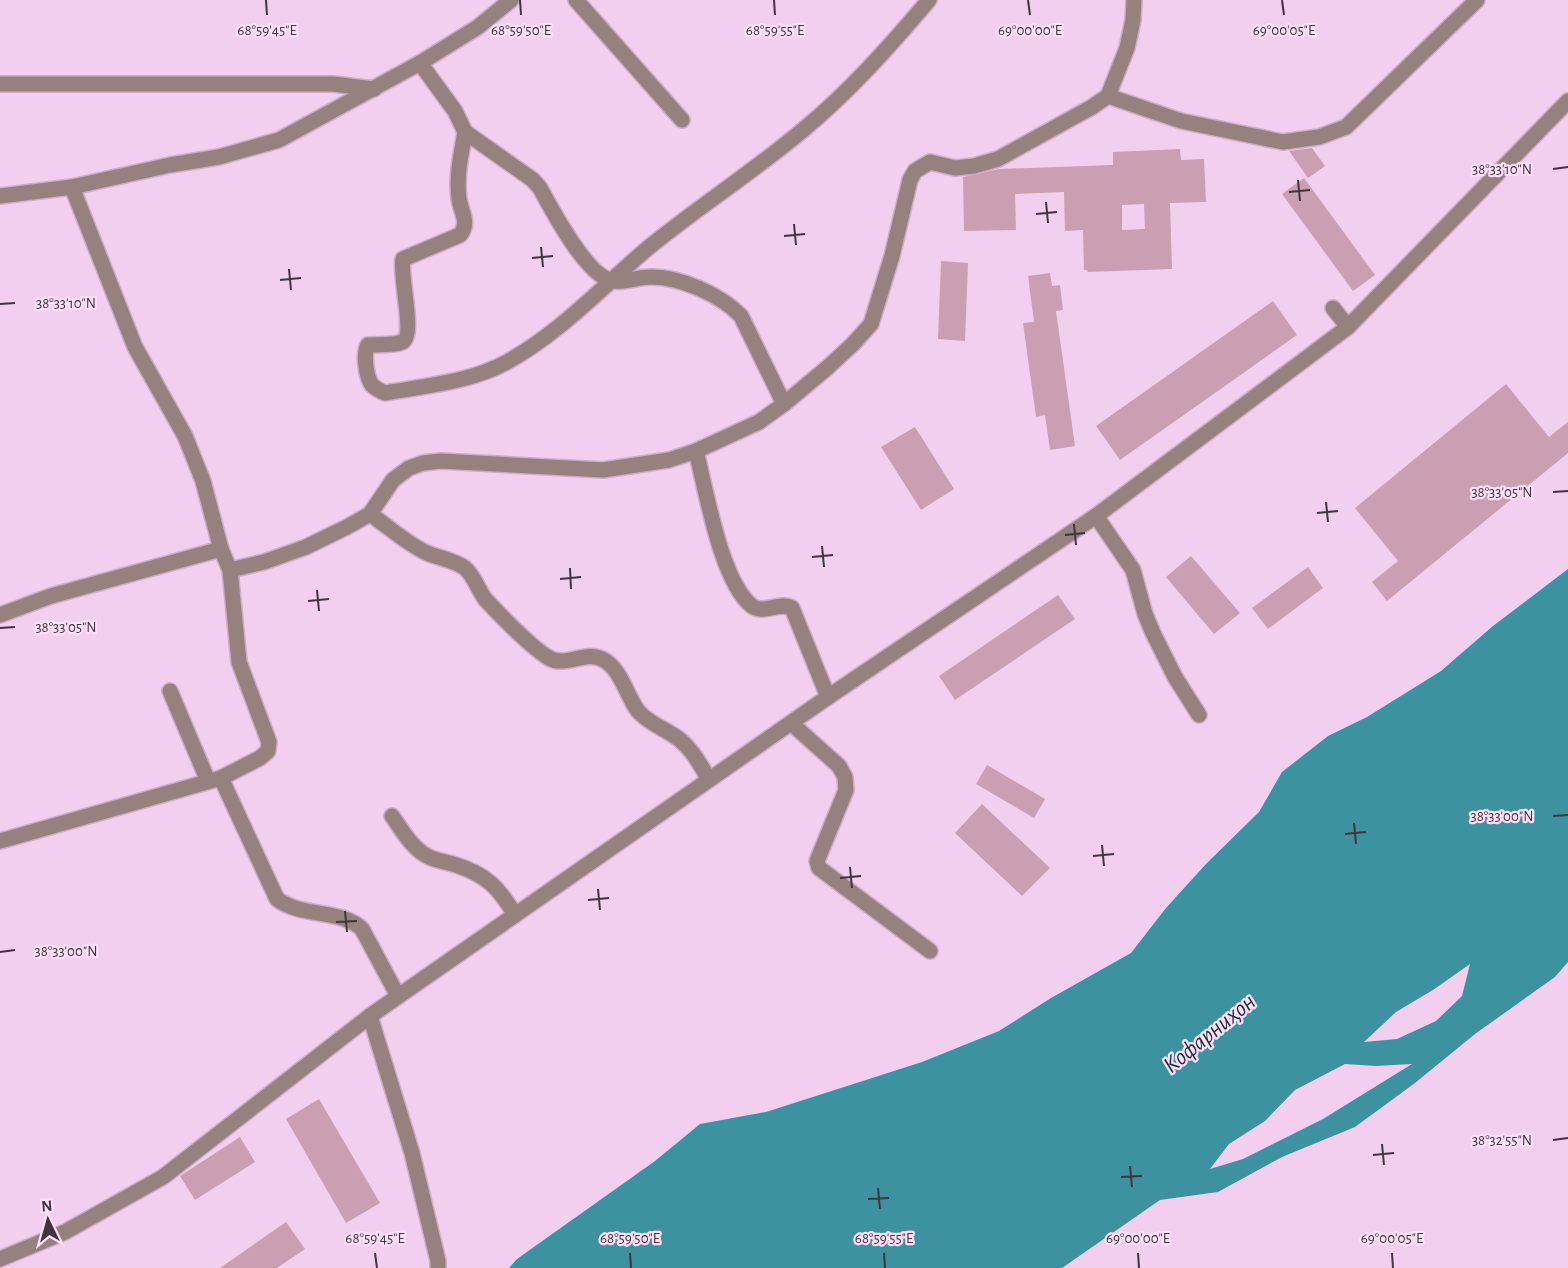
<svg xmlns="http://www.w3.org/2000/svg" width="1568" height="1268" font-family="'Alegreya Sans',sans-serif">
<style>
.water{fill:#3d92a0;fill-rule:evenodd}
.building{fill:#ca9fb2;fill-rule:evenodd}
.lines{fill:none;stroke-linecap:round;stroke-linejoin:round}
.minor-casing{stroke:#ccadc8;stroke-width:18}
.minor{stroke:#96817e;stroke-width:15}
.ticks{fill:none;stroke:#41333f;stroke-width:2}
.labels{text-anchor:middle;stroke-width:4.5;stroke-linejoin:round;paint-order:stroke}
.water-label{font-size:24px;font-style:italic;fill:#183338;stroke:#fcdff9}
.ticks-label{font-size:15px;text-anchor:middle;fill:#41333f;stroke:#fcdff9;stroke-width:4.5;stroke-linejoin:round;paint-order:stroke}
</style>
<rect width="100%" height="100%" fill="#f3cfef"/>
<!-- water -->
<path class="water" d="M1568,569V962L1555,977L1475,1034L1415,1083L1355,1127L1282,1157L1218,1192L1160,1200L1062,1268H509L517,1259L655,1161L700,1124L766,1112L922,1062L999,1031L1051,998L1131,953L1166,908L1206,864L1259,812L1282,772L1328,736L1367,717L1441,671L1493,626ZM1470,964L1462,996L1436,1021L1397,1039L1364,1042L1396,1012L1433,990ZM1345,1064L1376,1066L1412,1064L1323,1119L1243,1159L1210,1169L1229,1144L1265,1121L1295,1090Z"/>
<!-- building -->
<g class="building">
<polygon points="1312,148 1325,166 1308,178 1289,151"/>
<path d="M1180,149L1181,160L1204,159L1206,202L1170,203L1172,269L1088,272L1087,270H1084L1083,230L1065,231L1064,192L1015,194L1016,230L964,231L963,177L999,169L1113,165V152ZM1144,204L1145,229L1122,230V205Z"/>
<polygon points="1304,178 1375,275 1353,291 1282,194"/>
<polygon points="941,261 968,263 965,341 938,339"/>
<polygon points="1050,273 1052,286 1060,285 1063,310 1056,311 1075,446 1050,450 1045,415 1036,417 1023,323 1034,322 1028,276"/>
<polygon points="1273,301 1297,335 1120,460 1096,426"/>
<polygon points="1506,384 1549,437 1568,422 1568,453 1387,601 1372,582 1398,561 1355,508"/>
<polygon points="915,427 954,489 921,510 881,447"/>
<polygon points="1191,556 1240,613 1214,634 1166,577"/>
<polygon points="1308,567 1323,588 1268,629 1252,608"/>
<polygon points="1058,595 1075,619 955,700 939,676"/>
<polygon points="987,765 1045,799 1034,818 976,784"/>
<polygon points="982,804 1050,868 1022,896 955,833"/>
<polygon points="319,1099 380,1203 346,1223 286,1119"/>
<polygon points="240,1137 255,1162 195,1200 180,1176"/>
<polygon points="286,1222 305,1249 277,1268 220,1268"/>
</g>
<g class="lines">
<defs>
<g id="minor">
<polyline points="576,0 682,120"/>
<polyline points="420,63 455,111 465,132"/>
<polyline points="0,84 333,84 374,89"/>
<polyline points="1108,96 1181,121 1283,142 1319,137 1346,127 1477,0"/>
<polyline points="72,187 135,347 185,436 203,481 221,549 230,570 239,662 269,742 268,751 260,758 221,778"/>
<polyline points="0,196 72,187 170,165 219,157 279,140 420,63 478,27 511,0"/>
<polyline points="1333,308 1348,327"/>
<path d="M784,404L741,316C721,295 679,276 650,277C639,277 624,283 613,281C587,277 552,210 540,188L533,180L465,132C461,155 456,176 459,199C461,212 470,223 460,235L403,259C399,275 416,336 402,342C393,346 378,344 368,345C363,353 366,377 372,385C376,389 380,391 385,393C425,386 471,382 507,362C561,332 602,287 648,248C698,207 753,172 803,130C850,91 890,46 929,0"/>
<path d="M696,451C706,490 721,582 752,606C763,615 780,601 792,608L828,697"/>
<path d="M370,514C389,527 407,544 427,553C439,558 454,560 465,568C474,576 478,589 485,599C500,615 531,647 549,658C566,668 585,650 602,659C621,668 626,695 638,711C649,724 666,729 679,739C693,750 700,765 709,779"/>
<polyline points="1096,516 1133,570 1145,614 1153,633 1175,677 1199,715"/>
<polyline points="230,570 264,562 306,547 347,527 370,514 393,480 409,468 423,463 441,461 603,470 669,460 696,451 759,422 784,404 827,368 853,344 871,324 892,256 910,180 915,171 930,162 955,168 974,166 998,159 1092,107 1108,96 1127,48 1133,20 1134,0"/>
<polyline points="0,615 51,596 221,549"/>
<polyline points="170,691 208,781"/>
<polyline points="791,723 839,766 845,777 846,790 817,861 819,868 930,951"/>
<path d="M392,816C402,830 413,850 429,857C437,861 448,862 456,865C487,875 499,888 515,915"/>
<path d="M0,841L221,778L277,899C302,918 342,909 362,929L398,996"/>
<polyline points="370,1016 412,1153 438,1261 438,1268"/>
<polyline points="0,1259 65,1232 163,1177 370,1016 828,697 1096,516 1348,327 1568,101"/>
</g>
</defs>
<!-- minor casing -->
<use href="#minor" class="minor-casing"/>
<!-- minor -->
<use href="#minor" class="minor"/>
</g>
<!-- ticks -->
<path class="ticks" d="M266,0L267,15M520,0L521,15M774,0L775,15M1028,0L1030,15M1282,0L1284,15M1553,169L1568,167M1298,180L1300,201M1289,192L1310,190M1046,202L1048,223M1036,214L1057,212M794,224L796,245M784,236L805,234M541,247L543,267M532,258L553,256M289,269L291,290M280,280L301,278M0,304L15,303M1553,492L1568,491M1326,502L1328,522M1317,513L1338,511M1074,524L1076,545M1065,535L1085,533M822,546L824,567M812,557L833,555M570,568L571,589M560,579L581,577M317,590L319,611M308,601L329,599M0,628L15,627M1553,816L1568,815M1354,823L1356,844M1345,834L1366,832M1102,845L1104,866M1093,856L1114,854M850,867L852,888M840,878L861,876M598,889L600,910M588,900L609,898M345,911L347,932M336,922L357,921M0,952L15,950M1553,1140L1568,1138M1382,1144L1384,1165M1373,1155L1394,1153M1130,1166L1132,1187M1121,1177L1142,1176M878,1188L880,1209M868,1199L889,1198M375,1253L377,1268M630,1253L631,1268M884,1253L885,1268M1138,1253L1139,1268M1392,1253L1393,1268"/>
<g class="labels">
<!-- water labels -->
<g class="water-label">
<text transform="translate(1209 1033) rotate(-39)" y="8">Кофарниҳон</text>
</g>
</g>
<g class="ticks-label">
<text x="267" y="35">68°59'45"E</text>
<text x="521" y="35">68°59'50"E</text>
<text x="775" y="35">68°59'55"E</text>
<text x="1030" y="35">69°00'00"E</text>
<text x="1284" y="35">69°00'05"E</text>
<text x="1502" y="174">38°33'10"N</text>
<text x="66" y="308">38°33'10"N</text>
<text x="1502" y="497">38°33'05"N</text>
<text x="66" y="632">38°33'05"N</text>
<text x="1502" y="821">38°33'00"N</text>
<text x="66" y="956">38°33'00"N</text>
<text x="1502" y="1145">38°32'55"N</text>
<text x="375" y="1243">68°59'45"E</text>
<text x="630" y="1243">68°59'50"E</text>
<text x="884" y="1243">68°59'55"E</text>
<text x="1138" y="1243">69°00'00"E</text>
<text x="1392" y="1243">69°00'05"E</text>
</g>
<!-- north arrow -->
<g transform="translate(48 1220) rotate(355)" stroke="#fcdff9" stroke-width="4.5" paint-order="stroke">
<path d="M0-4.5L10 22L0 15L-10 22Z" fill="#41333f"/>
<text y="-9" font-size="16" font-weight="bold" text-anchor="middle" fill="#41333f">N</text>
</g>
</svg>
